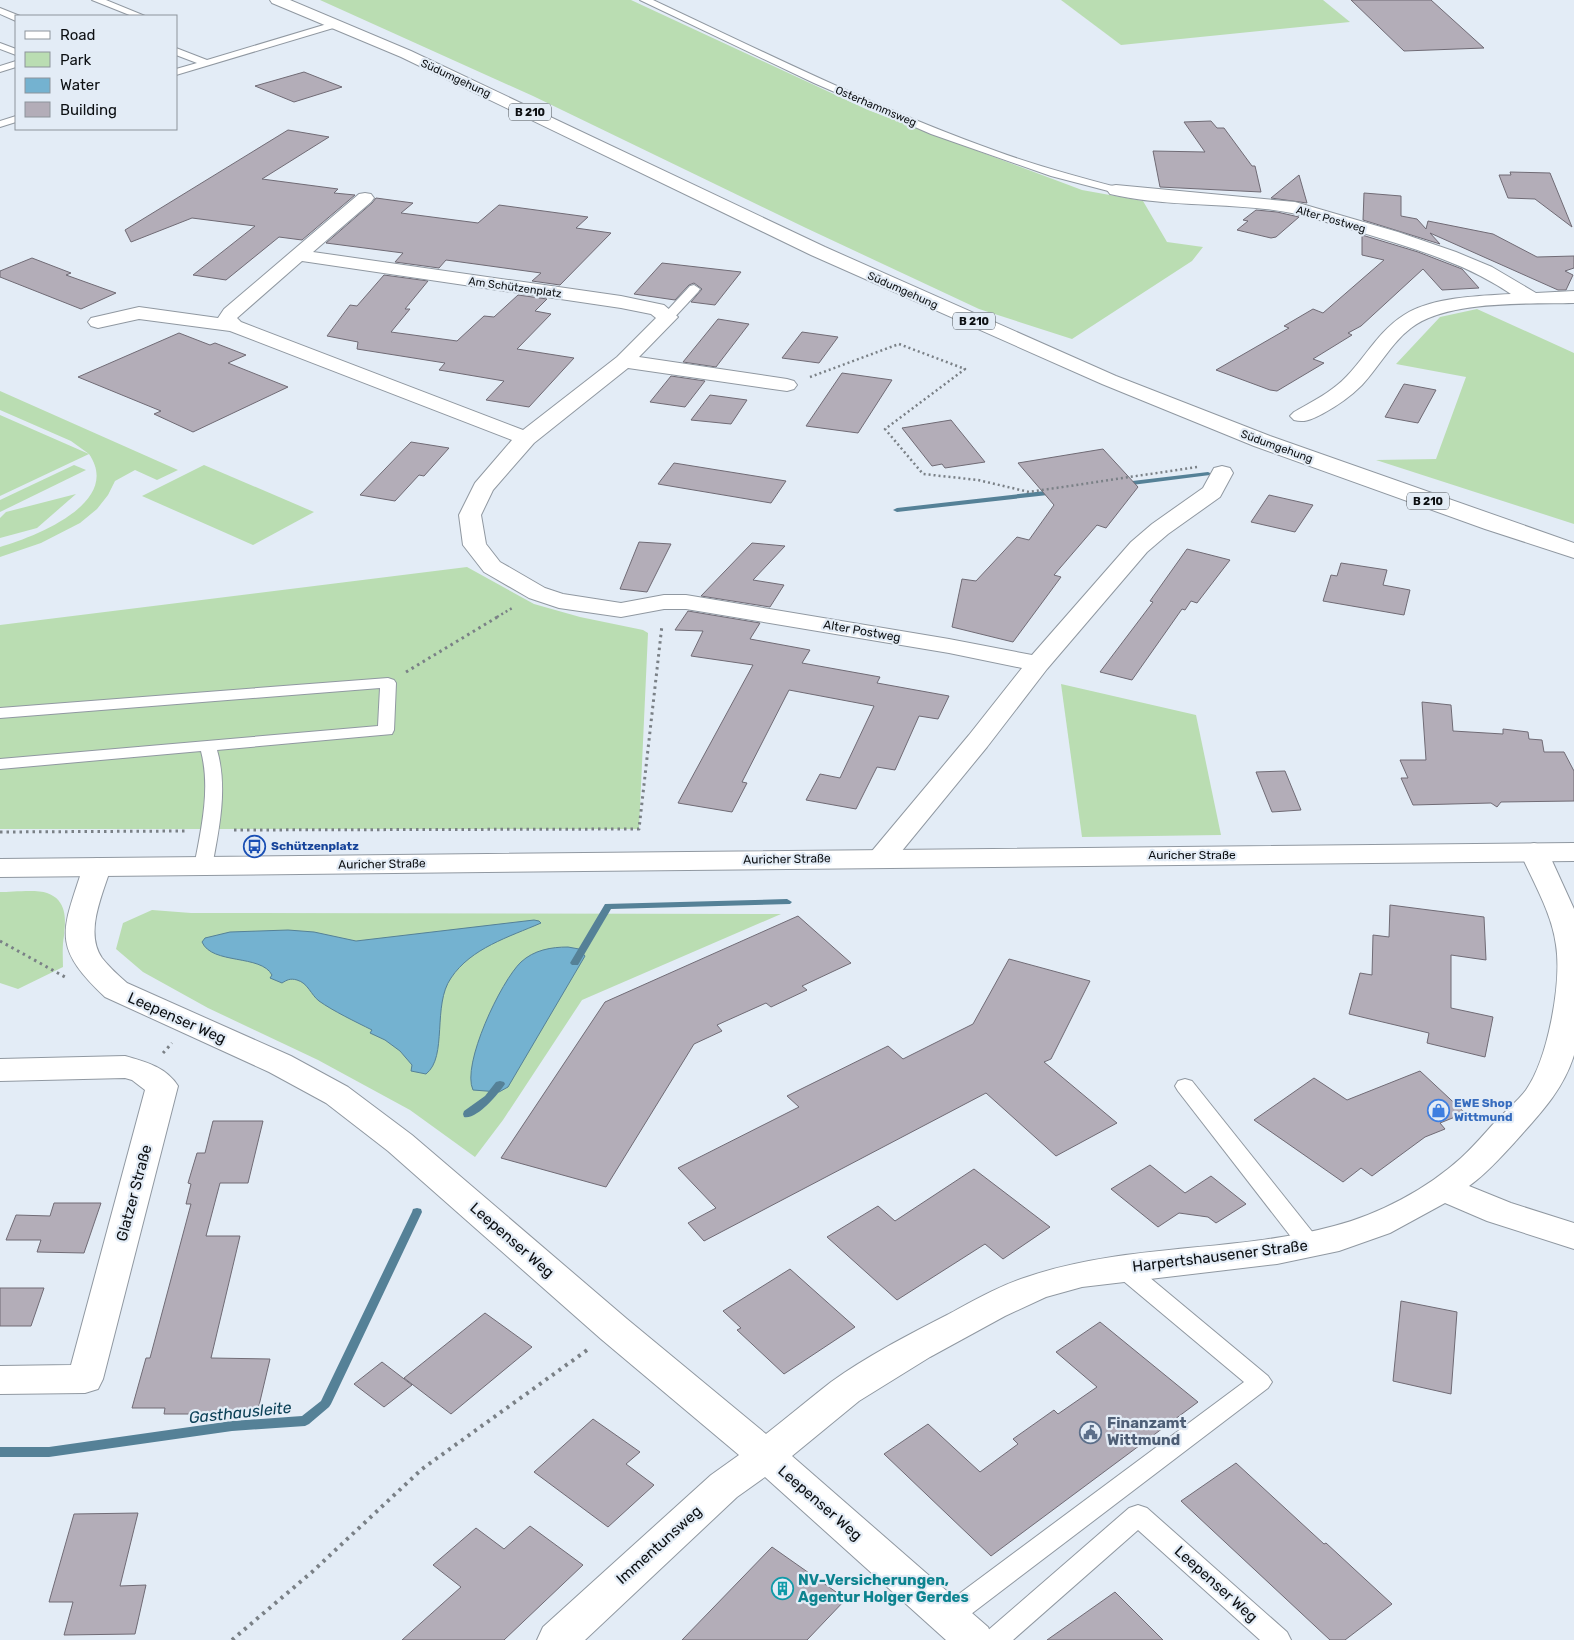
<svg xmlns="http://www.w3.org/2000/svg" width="1574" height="1640" font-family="Rubik,sans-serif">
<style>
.green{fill:#baddb2}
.water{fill:#74b2d0;stroke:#558197}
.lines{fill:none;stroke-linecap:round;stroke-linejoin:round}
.stream{fill:#558197;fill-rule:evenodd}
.building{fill:#b3adb8;stroke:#706b75}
.lane-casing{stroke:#9098a1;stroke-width:2}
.street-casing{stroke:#9098a1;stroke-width:2}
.secondary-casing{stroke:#9098a1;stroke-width:2}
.primary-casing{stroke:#9098a1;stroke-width:2}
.path-far2{stroke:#7a8086;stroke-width:2.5;stroke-dasharray:2 3;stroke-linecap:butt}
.path-far1{stroke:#7a8086;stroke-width:3;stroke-dasharray:2.5 4;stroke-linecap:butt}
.path{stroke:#7a8086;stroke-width:4;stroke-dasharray:3 5;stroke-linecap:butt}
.lane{fill:#fff;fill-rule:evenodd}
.street{fill:#fff;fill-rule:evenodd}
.secondary{fill:#fff;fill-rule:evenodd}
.primary{fill:#fff;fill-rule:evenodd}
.labels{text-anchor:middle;stroke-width:4.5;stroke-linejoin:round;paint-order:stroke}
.far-street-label{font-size:11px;fill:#0d1013;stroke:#e3ecf6}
.shield{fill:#e3ecf6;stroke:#4d5257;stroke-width:1}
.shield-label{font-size:11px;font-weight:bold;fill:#0d1013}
.street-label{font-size:12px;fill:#0d1013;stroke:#e3ecf6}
.transit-label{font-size:12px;font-weight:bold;fill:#164399;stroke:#e3ecf6;text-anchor:start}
.shop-label{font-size:12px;font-weight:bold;fill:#366cbe;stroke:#e3ecf6;text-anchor:start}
.near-street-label{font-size:15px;fill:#0d1013;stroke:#e3ecf6}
.near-service-label{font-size:15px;font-weight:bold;fill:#4e5e75;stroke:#e3ecf6;text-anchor:start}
.near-culture-label{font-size:15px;font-weight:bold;fill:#0d838f;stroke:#e3ecf6;text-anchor:start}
.near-water-label{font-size:16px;font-style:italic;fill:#0c4157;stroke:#e3ecf6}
</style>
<rect width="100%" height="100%" fill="#e3ecf6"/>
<!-- green -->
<g class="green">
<polygon points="320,0 631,0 868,110 1082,190 1143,201 1167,242 1203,247 1192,261 1072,339 979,309 806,228 533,96"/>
<polygon points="1061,0 1323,0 1350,22 1121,45"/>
<polygon points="1477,309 1574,353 1574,524 1376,460 1436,459 1466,377 1396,364 1440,317"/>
<path d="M0,391L178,470L157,480L135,470L115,481L108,495L97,509L80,523L41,543L0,557V547C34,537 123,503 89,454L0,496V415L89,454L71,441L0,410Z"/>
<polygon points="74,465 86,470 0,512 0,500"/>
<polygon points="204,465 314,512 253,545 142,496"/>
<polygon points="76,494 37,528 0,538 0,518 6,512"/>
<polygon points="467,567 534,604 580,617 643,630 648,633 639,829 0,829 0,625"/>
<polygon points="1061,684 1196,715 1221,835 1082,837"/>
<path d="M0,892C12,892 37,889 47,893C67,900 66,919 64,936C62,946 63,957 63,967L18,989L0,983Z"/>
<polygon points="152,910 191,913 781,914 582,1000 503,1120 475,1157 410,1110 318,1060 208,1008 143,972 116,949 123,923"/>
</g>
<!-- water -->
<g class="water">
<path d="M534,920L539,921L541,923C509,937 471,948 451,978C432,1005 448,1057 426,1074L411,1071L412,1065L400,1051L385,1040L370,1033L372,1030C356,1022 333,1011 319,1001C311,995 308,983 297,980C290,978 287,980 282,983L270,978L272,975C261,954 212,965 202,942L205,938L230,932L288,930L314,932L356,941Z"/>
<path d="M568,947L579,949L585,956L508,1087L499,1092L473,1090C461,1065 501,981 521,962C534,950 551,947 568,947Z"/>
</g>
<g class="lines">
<!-- stream -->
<g class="stream">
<polygon points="1208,472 1212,474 1210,475 1124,486 1120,484 1124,482"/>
<polygon points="1054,490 1058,492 1057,494 897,512 893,510 897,508"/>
<polygon points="787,899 792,902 790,904 611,909 578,965 572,965 570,963 605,904"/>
<path d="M500,1081L504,1082L505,1084C498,1094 477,1120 464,1117L463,1114L464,1111L485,1096L496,1082Z"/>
<polygon points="417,1208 421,1209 422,1212 331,1404 329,1407 309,1424 305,1426 232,1431 49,1457 0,1457 0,1447 49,1447 232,1421 302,1416 321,1401 412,1212 413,1209"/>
</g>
</g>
<!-- building -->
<g class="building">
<polygon points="1351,0 1431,0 1484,48 1404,51"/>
<polygon points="304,72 342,87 294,102 255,86"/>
<polygon points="1211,121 1217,128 1224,128 1252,166 1255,166 1261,192 1160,187 1153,151 1205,152 1184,122"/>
<polygon points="288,130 329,137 262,179 338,189 334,193 355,195 302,240 279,237 226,280 193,275 255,226 192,218 131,242 125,230"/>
<polygon points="1510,172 1550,173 1572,227 1535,199 1508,198 1499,175 1511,175"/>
<polygon points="1299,175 1307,203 1271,198"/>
<polygon points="1364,193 1401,196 1401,216 1417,219 1426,229 1428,221 1493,234 1537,257 1574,256 1574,268 1565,271 1573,275 1566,290 1558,290 1430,233 1440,244 1363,220"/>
<polygon points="376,198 413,203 401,213 478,223 499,205 588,217 576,228 611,233 560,285 532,281 541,273 446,260 439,268 395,262 403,253 326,243 372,203"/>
<polygon points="1256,210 1277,212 1299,217 1276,237 1271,238 1237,230 1248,221 1243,220"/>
<polygon points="1362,235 1418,252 1462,269 1479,288 1442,290 1423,269 1361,326 1348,333 1352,335 1313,359 1324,363 1277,391 1270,390 1216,370 1289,328 1284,326 1313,309 1323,313 1384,260 1362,255"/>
<polygon points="32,258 71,273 66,275 116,293 81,309 0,277 0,271"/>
<polygon points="662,263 741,272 715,305 691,302 702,289 694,283 689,285 675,300 634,294"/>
<polygon points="384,275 428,281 405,309 410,309 391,332 457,341 484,316 494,317 518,295 547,299 535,311 551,314 517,349 574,358 529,407 486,400 504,381 439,370 445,363 357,349 358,342 327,336 350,305 357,306"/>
<polygon points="718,319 749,324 716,367 683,362"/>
<polygon points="802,332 838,337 819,363 782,358"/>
<polygon points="179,333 210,345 215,343 246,355 228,363 288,387 193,432 154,414 161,411 78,377"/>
<polygon points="842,373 892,380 858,433 806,426"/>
<polygon points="671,376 705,381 685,407 650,402"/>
<polygon points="1404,384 1436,390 1418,423 1385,417"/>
<polygon points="710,395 747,400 731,424 691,420"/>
<polygon points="951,420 985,462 945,468 942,464 932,466 902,428"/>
<polygon points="411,442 449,448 424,476 419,475 395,501 360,495"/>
<polygon points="1103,449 1138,487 1106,528 1097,525 1054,575 1061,577 1013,642 952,627 962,579 976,581 1017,537 1029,540 1054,505 1018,463"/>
<polygon points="674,463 786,481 771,503 658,484"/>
<polygon points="1269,495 1313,505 1295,532 1251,522"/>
<polygon points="639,542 671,544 647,592 620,589"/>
<polygon points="752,543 785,546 753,580 784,585 770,607 701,596"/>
<polygon points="1187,549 1230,560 1197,603 1191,601 1185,610 1182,609 1132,680 1100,672 1153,602 1150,601"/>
<polygon points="1341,563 1387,570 1383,585 1410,590 1404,615 1323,601 1331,575 1337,576"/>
<polygon points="688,611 760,623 750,639 810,650 802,663 880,677 877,683 949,696 938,719 919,716 895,770 877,767 856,809 806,800 820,774 840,778 874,706 789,690 742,782 747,783 732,812 678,803 753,665 691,656 703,631 675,630"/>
<polygon points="1422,702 1451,705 1453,731 1503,734 1503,729 1528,732 1529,739 1542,740 1544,752 1564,752 1574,771 1574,801 1501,802 1497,807 1491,803 1413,805 1401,778 1408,778 1400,760 1426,760"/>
<polygon points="1285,771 1301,810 1272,812 1256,772"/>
<polygon points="1390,905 1484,917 1486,960 1451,955 1451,1008 1493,1017 1485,1057 1427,1043 1429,1033 1349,1014 1360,973 1372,975 1373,935 1389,937"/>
<polygon points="798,916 851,963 802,986 807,990 771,1007 766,1003 717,1025 722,1031 694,1044 606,1187 501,1158 605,1002"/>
<polygon points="1009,959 1090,981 1051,1059 1044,1062 1117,1123 1056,1156 986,1093 704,1241 688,1223 716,1208 678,1168 799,1107 787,1096 888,1046 903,1059 973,1024"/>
<polygon points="1420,1071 1465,1113 1440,1123 1445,1129 1425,1137 1372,1176 1361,1168 1343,1182 1254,1120 1314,1078 1347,1100"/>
<polygon points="213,1121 263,1121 248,1183 220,1183 206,1236 240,1236 211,1358 270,1359 257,1414 164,1414 165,1408 132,1408 146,1358 150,1358 191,1204 186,1204 191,1184 188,1183 197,1153 205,1153"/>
<polygon points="1150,1165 1185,1193 1211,1176 1246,1204 1216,1223 1208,1217 1179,1213 1158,1227 1111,1189"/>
<polygon points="974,1169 1050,1227 1003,1259 985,1244 897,1300 827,1237 878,1206 895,1221"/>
<polygon points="54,1203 101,1203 84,1253 37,1252 41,1240 6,1240 16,1215 50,1216"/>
<polygon points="790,1269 855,1327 784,1374 737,1330 741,1328 723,1311"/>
<polygon points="0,1288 44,1288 31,1326 0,1326"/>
<polygon points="1401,1301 1457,1312 1451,1394 1393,1381"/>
<polygon points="485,1313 532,1347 451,1414 404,1378"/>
<polygon points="1100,1322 1198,1402 991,1556 884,1454 928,1424 980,1472 1018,1444 1013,1439 1054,1410 1058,1414 1097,1387 1056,1352"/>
<polygon points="382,1362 412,1385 384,1407 354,1384"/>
<polygon points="593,1419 640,1452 626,1464 654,1485 608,1527 534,1472"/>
<polygon points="1236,1463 1324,1544 1326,1543 1392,1604 1345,1640 1330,1640 1181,1501"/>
<polygon points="138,1513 120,1586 146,1585 135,1634 64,1635 73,1602 49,1602 74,1514"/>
<polygon points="530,1526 583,1565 504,1640 402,1640 461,1587 433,1565 476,1528 504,1549"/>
<polygon points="772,1547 846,1599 807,1640 682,1640"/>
<polygon points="1115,1592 1163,1640 1047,1640"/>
</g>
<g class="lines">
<defs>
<g id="lane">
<polygon points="92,0 106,0 145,16 132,16"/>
<path d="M640,0H653C766,53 878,109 996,151C1037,166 1078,177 1120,188L1122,190L1116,193L1051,176L931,134L814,83Z"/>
<polygon points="0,8 20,16 16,16 16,21 0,14"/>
<polygon points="337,21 342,24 340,26 176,75 176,69 197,63 176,55 176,48 207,60"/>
<polygon points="0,43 16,49 16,55 0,49"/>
<polygon points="16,61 16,67 0,72 0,66"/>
<polygon points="16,116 16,122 0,127 0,121"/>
<polygon points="694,285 700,289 698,292 672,320 664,320 662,317 664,314 690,286"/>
<path d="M388,678L394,680L396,683L394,730L392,734L217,750C228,788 219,829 212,867L209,871L203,873L197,871L194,867C201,830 211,789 201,751L0,769V759L378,726L380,688L0,718V708Z"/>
<polygon points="1185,1079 1192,1081 1318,1239 1321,1245 1318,1251 1310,1253 1302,1251 1178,1091 1175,1086 1178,1081"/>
<polygon points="1123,1260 1131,1262 1268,1376 1272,1382 1268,1388 958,1624 949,1627 940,1624 936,1616 940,1608 1244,1382 1115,1274 1112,1268 1115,1262"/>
<polygon points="1138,1505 1147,1508 1287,1632 1291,1640 1260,1640 1138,1530 1013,1640 982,1640 986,1632 1129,1508"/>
</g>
<g id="street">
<path d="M1116,185L1295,202L1398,232L1456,252L1492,267L1536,293L1574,291V303C1529,304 1447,300 1411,328C1391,343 1379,367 1362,385C1350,397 1337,406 1322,414C1312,419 1305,423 1294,420L1290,416L1294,412C1313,401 1332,392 1347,376C1366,356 1380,330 1404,315C1432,297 1478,296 1511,294C1466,263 1412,248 1360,232C1329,223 1298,212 1265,209C1214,203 1160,206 1110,194L1107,190L1110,186Z"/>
<path d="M365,193L371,194L374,198L371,202L313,252L621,296L664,305L678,317L639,357L787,379L794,381L797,385L794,389L787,391L628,368L534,443L493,490L481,515L486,544L500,562L545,588L563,594L621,603L664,595H686L949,639L1032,655L1131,542L1152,524L1203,488L1214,468L1222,466L1230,468L1233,473L1220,497L1168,534L1147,552L1047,669L987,747L892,863L882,866L872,863L868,857L872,851L969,735L1022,668L949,653L686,609H664L621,617L559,608L529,598L484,572L463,545L459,515L475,483L512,440L230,331L139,319L98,328L91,326L88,322L91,318L139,307L218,318L224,309L359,194ZM302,261L621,308L651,314L656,318L617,357L523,430L241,322L237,318Z"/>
<path d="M1534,843L1544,846L1548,852L1574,909V1055C1563,1091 1538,1116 1514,1143C1499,1159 1486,1174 1469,1186L1511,1203L1574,1223V1249L1487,1221L1445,1203L1390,1233L1339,1251L1277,1264L1082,1287L1046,1297L1005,1316L930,1357L859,1401L792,1456L988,1627L994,1640H946L765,1477L737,1497L585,1640H537L543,1627L711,1475L739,1455L601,1339L388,1151L326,1103L269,1072L105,997C51,946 62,932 83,867L87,861L97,858L107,861L111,867C103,894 84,932 102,958C109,967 118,975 127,983L291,1056L348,1087L412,1135L627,1319L766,1434C788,1417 809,1399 831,1382C867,1356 908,1335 947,1315C973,1301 999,1286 1027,1277C1126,1243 1234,1253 1334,1226C1378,1215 1427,1189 1461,1158C1473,1147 1484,1134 1495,1122C1505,1111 1518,1101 1526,1090C1548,1059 1562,982 1556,945C1552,913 1533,882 1520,852L1524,846Z"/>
<path d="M125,1056C146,1062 166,1067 178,1086L103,1379L98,1389L85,1393L0,1394V1366L71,1365L145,1090L132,1080L125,1078L0,1081V1059Z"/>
</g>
<polygon id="secondary" points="1574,843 1574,861 0,877 0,859"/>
<polygon id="primary" points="270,0 290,0 411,51 825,247 1116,376 1270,436 1574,543 1574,558 1485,529 1254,446 1102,384 811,255 401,57 272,3"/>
</defs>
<!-- lane casing -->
<use href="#lane" class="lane-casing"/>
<!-- street casing -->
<use href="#street" class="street-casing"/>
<!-- secondary casing -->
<use href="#secondary" class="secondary-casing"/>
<!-- primary casing -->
<use href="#primary" class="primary-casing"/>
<!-- path-far2 -->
<g class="path-far2">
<polyline points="810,377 899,344 965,369 885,429 923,474 978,480 1029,492 1197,467"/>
<polyline points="497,617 514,607"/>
</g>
<!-- path-far1 -->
<g class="path-far1">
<polyline points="406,672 499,616"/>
<polyline points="234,830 639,829 662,625"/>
<polyline points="0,832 185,831"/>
<polyline points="0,941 65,977"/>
<polyline points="163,1053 172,1043"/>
</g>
<!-- path -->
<polyline class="path" points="232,1640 312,1572 422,1469 590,1348"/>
<!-- lane -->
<use href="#lane" class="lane"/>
<!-- street -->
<use href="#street" class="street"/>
<!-- secondary -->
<use href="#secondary" class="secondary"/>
<!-- primary -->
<use href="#primary" class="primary"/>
</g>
<!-- icons -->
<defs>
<symbol id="bus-ring" viewBox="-11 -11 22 22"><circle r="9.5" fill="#e3ecf6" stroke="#1a4fb4" stroke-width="1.5"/><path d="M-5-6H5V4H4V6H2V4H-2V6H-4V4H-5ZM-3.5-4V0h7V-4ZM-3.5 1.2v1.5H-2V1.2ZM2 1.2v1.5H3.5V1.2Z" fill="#1a4fb4"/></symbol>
<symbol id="shop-ring" viewBox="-11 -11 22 22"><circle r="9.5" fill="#e3ecf6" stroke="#3f7fe0" stroke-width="1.5"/><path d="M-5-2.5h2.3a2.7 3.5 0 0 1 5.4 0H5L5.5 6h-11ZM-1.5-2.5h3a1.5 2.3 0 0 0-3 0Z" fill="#3f7fe0"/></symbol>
<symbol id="civic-ring" viewBox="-11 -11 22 22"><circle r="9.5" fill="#e3ecf6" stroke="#5c6f8a" stroke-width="1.5"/><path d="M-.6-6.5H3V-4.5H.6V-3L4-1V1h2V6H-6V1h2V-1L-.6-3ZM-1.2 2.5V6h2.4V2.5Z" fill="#5c6f8a"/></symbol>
<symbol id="building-ring" viewBox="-11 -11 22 22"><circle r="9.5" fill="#e3ecf6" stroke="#0f9aa8" stroke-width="1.5"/><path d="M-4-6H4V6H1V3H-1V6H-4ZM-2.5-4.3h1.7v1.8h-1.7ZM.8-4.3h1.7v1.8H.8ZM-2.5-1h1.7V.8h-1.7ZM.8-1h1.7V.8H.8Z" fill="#0f9aa8"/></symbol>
</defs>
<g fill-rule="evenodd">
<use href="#bus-ring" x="242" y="834" width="25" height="25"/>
<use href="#shop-ring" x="1426" y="1098" width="25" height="25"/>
<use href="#civic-ring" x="1078" y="1420" width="25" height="25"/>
<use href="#building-ring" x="770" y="1576" width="25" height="25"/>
</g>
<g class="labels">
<!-- far-street labels -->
<g class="far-street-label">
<text transform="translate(456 78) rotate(25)" y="4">Südumgehung</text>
<text transform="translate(876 106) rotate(23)" y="4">Osterhammsweg</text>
<text transform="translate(1331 219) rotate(16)" y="4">Alter Postweg</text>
<text transform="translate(515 287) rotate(8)" y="4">Am Schützenplatz</text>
<text transform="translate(903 290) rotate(24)" y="4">Südumgehung</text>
<text transform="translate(1277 446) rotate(20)" y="4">Südumgehung</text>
</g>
<!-- shield labels -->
<g class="shield">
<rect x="509" y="103.5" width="42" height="17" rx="4"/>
<rect x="953" y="312.5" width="42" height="17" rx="4"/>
<rect x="1407" y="492.5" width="42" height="17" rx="4"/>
</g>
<g class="shield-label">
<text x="530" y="116">B 210</text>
<text x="974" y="325">B 210</text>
<text x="1428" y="505">B 210</text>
</g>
<!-- street labels -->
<g class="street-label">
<text transform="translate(862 631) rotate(10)" y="4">Alter Postweg</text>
<text x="1192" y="859">Auricher Straße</text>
<text transform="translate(787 859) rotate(-1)" y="4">Auricher Straße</text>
<text transform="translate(382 864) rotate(-1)" y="4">Auricher Straße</text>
</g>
<!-- transit labels -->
<g class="transit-label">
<text x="271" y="850">Schützenplatz</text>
</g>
<!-- shop labels -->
<g class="shop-label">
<text x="1454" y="1107">EWE Shop<tspan x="1454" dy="14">Wittmund</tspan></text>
</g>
<!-- near-street labels -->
<g class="near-street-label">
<text transform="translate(177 1018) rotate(24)" y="5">Leepenser Weg</text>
<text transform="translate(134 1193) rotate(-75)" y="5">Glatzer Straße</text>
<text transform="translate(512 1240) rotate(41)" y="5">Leepenser Weg</text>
<text transform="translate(1220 1256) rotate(-7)" y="5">Harpertshausener Straße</text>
<text transform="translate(820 1503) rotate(41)" y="5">Leepenser Weg</text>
<text transform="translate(659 1545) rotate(-42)" y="5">Immentunsweg</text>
<text transform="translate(1216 1584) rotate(42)" y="5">Leepenser Weg</text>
</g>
<!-- near-service labels -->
<g class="near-service-label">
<text x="1107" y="1428">Finanzamt<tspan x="1107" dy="17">Wittmund</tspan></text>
</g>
<!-- near-culture labels -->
<g class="near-culture-label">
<text x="798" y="1585">NV-Versicherungen,<tspan x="798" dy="17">Agentur Holger Gerdes</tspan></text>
</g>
<!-- near-water labels -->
<g class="near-water-label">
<text transform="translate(240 1412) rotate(-6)" y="6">Gasthausleite</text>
</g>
</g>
<!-- legend -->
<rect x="15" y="15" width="162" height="115" fill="#e3ecf6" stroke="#8d949b"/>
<rect x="25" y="31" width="25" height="8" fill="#ffffff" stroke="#8d949b"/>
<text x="60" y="40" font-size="15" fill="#0d1013">Road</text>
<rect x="25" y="52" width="25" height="15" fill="#baddb2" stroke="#8d949b"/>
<text x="60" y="65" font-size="15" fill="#0d1013">Park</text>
<rect x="25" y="78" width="25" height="15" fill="#74b2d0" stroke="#8d949b"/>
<text x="60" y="90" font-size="15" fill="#0d1013">Water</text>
<rect x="25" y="102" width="25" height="15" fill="#b3adb8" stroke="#8d949b"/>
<text x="60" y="115" font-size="15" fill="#0d1013">Building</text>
</svg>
